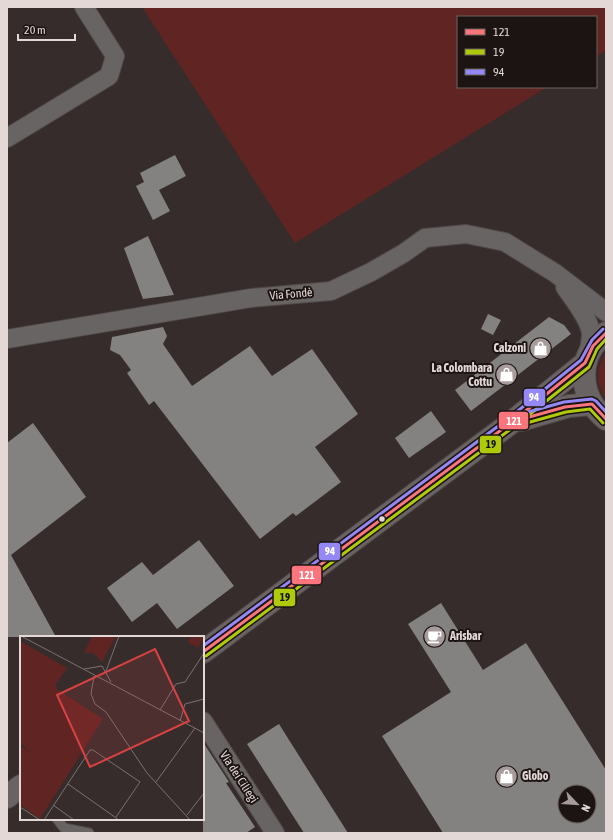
<svg xmlns="http://www.w3.org/2000/svg" width="613" height="840" font-family="'Asap Condensed',sans-serif">
<style>
.green{fill:#602423}
.building{fill:#848280;fill-rule:evenodd}
.lines{fill:none;stroke-linecap:round;stroke-linejoin:round}
.lane-casing{stroke:#514848;stroke-width:11}
.street-casing{stroke:#514848;stroke-width:20}
.primary-casing{stroke:#514848;stroke-width:24}
.lane{stroke:#686463;stroke-width:9}
.street{stroke:#686463;stroke-width:18}
.primary{stroke:#6a6363;stroke-width:22}
.bus-1-casing{stroke:#1c1413;stroke-width:6}
.bus-2-casing{stroke:#1c1413;stroke-width:6}
.bus-3-casing{stroke:#1c1413;stroke-width:6}
.bus-1{stroke:#fc747c;stroke-width:3}
.bus-2{stroke:#afca0b;stroke-width:3}
.bus-3{stroke:#9488f6;stroke-width:3}
.bus-dot{fill:#e4d8d7;stroke:#1c1413;stroke-width:1.5}
.labels{text-anchor:middle;stroke-width:4;stroke-linejoin:round;paint-order:stroke}
.street-label{font-size:12px;fill:#e4d8d7;stroke:#1c1413}
.poi-label{font-size:12px;font-weight:bold;fill:#e4d8d7;stroke:#1c1413;text-anchor:end}
.inset-road{fill:none;stroke:#7c7170;stroke-width:1}
.view{fill:#d84242;fill-opacity:0.15;stroke:#d84242;stroke-width:2}
.inset-edge{fill:none;stroke:#e4d8d7;stroke-width:2}
.line-badge{stroke:#1c1413;stroke-width:1.5}
.badge-label{font-size:11px;text-anchor:middle;font-weight:bold;fill:#fff}
.pale-badge-label{font-size:11px;text-anchor:middle;font-weight:bold;fill:#111}
</style>
<rect width="100%" height="100%" fill="#362c2c"/>
<!-- green -->
<g class="green">
<polygon points="142,7 606,7 606,50 596,57 596,17 458,17 458,87 547,87 295,243"/>
<path d="M606,352V399C595,384 596,367 606,352Z"/>
</g>
<!-- building -->
<g class="building">
<polygon points="175,155 186,176 159,190 170,211 153,220 136,186 144,182 140,173"/>
<polygon points="148,236 174,295 143,299 124,248"/>
<polygon points="488,314 501,320 493,335 481,329"/>
<polygon points="549,317 564,325 571,334 471,411 455,390"/>
<polygon points="163,327 167,336 163,344 192,386 250,346 272,376 312,349 358,414 315,447 341,482 296,516 293,513 260,539 154,401 149,405 127,373 131,370 120,355 110,350 112,337"/>
<polygon points="431,411 446,432 409,458 395,438"/>
<polygon points="33,423 86,497 11,555 56,637 7,637 7,443"/>
<polygon points="199,540 234,586 177,629 157,603 132,622 107,588 142,562 153,575"/>
<path d="M441,603L483,670L526,643L606,770V833H443L382,736L451,692L408,624ZM565,792H589V816H565Z"/>
<polygon points="279,724 308,770 348,833 304,833 247,744"/>
<polygon points="203,742 229,782 226,783 255,827 246,833 203,833"/>
</g>
<g class="lines">
<defs>
<polyline id="lane" points="57,819 64,828 89,833"/>
<g id="street">
<polyline points="7,138 109,76 115,56 84,7"/>
<path d="M565,287C573,299 590,319 591,334C591,340 589,347 589,353"/>
<polyline points="7,339 251,298 331,291 371,272 404,253 425,238 466,234 505,242 555,273 606,312"/>
<polyline points="203,721 275,833"/>
</g>
<g id="primary">
<path d="M606,333C576,355 578,397 606,419"/>
<polyline points="521,420 569,406 592,404"/>
<polyline points="203,652 512,422 585,363"/>
<polyline points="7,797 21,786"/>
</g>
</defs>
<!-- lane casing -->
<use href="#lane" class="lane-casing"/>
<!-- street casing -->
<use href="#street" class="street-casing"/>
<!-- primary casing -->
<use href="#primary" class="primary-casing"/>
<!-- lane -->
<use href="#lane" class="lane"/>
<!-- street -->
<use href="#street" class="street"/>
<!-- primary -->
<use href="#primary" class="primary"/>
<defs>
<g id="bus-1">
<polyline points="522,419 565,407 592,404 606,419"/>
<polyline points="203,652 512,422 585,363 593,346 606,333"/>
</g>
<g id="bus-2">
<polyline points="523,424 566,412 590,409 603,423"/>
<polyline points="206,656 515,426 589,367 597,349 606,339"/>
</g>
<g id="bus-3">
<polyline points="521,414 564,402 592,399 596,401 606,412"/>
<polyline points="203,646 509,418 581,360 592,340 603,329"/>
</g>
</defs>
<!-- bus-1 casing -->
<use href="#bus-1" class="bus-1-casing"/>
<!-- bus-2 casing -->
<use href="#bus-2" class="bus-2-casing"/>
<!-- bus-3 casing -->
<use href="#bus-3" class="bus-3-casing"/>
<!-- bus-1 -->
<use href="#bus-1" class="bus-1"/>
<!-- bus-2 -->
<use href="#bus-2" class="bus-2"/>
<!-- bus-3 -->
<use href="#bus-3" class="bus-3"/>
</g>
<!-- icons -->
<defs>
<symbol id="shop-disc" viewBox="-11 -11 22 22"><circle r="9.5" fill="#a79c9b" stroke="#1c1413"/><path d="M-5-2.5h2.3a2.7 3.5 0 0 1 5.4 0H5L5.5 6h-11ZM-1.5-2.5h3a1.5 2.3 0 0 0-3 0Z" fill="#fff"/></symbol>
<symbol id="cafe-disc" viewBox="-11 -11 22 22"><circle r="9.5" fill="#a79c9b" stroke="#1c1413"/><path d="M-5.5-4.5H6V0H3Q3 3.5 0 3.5H-2.5Q-5.5 3.5-5.5 0ZM3-3.2v2h1.7v-2ZM-6 4.5H4V6H-6Z" fill="#fff"/></symbol>
</defs>
<g fill-rule="evenodd">
<use href="#shop-disc" x="528" y="336" width="25" height="25"/>
<use href="#shop-disc" x="494" y="362" width="25" height="25"/>
<use href="#cafe-disc" x="422" y="624" width="25" height="25"/>
<use href="#shop-disc" x="494" y="764" width="25" height="25"/>
</g>
<!-- markers -->
<circle class="bus-dot" cx="382" cy="519" r="3.5"/>
<g class="labels">
<!-- street labels -->
<g class="street-label">
<text transform="translate(291 294) rotate(-5)" y="4">Via Fondè</text>
<text transform="translate(239 777) rotate(57)" y="4">Via dei Ciliegi</text>
</g>
<!-- poi labels -->
<g class="poi-label">
<text x="526" y="352">Calzoni</text>
<text x="492" y="372">La Colombara<tspan x="492" dy="14">Cottu</tspan></text>
<text x="450" y="640" text-anchor="start">Arisbar</text>
<text x="522" y="780" text-anchor="start">Globo</text>
</g>
</g>
<!-- overview -->
<g transform="translate(20 636)">
<rect width="184" height="184" fill="#362c2c"/>
<path d="M72,0H96L82,26L73,17H64ZM171,0H184L178,12L168,6ZM0,5L47,32L36,48L37,53L83,83L20,183L0,169V110L10,116L0,107Z" fill="#602423"/>
<path class="inset-road" d="M1,0L184,97M64,33L82,30L91,46M86,35L99,0M74,40L71,58L75,68L86,76L127,137L170,184M140,74L156,48L165,46L184,17M160,85L165,68L184,63M136,146L175,92M48,148L99,184M33,169L54,184M0,171L20,184M167,179L184,157M24,184L70,114H73L120,146L96,181"/>
<path class="view" d="M135,13L169,85L70,131L37,59Z"/>
<rect width="184" height="184" class="inset-edge"/>
</g>
<g class="line-badge">
<rect x="523" y="388" width="23" height="19" rx="4" fill="#9488f6"/>
<rect x="498" y="411" width="31" height="19" rx="4" fill="#fc747c"/>
<rect x="479" y="435" width="23" height="19" rx="4" fill="#afca0b"/>
<rect x="318" y="542" width="23" height="19" rx="4" fill="#9488f6"/>
<rect x="291" y="565" width="31" height="20" rx="4" fill="#fc747c"/>
<rect x="273" y="588" width="23" height="19" rx="4" fill="#afca0b"/>
</g>
<g class="badge-label">
<text x="534" y="401">94</text>
<text x="514" y="425">121</text>
<text x="330" y="555">94</text>
<text x="307" y="579">121</text>
</g>
<g class="pale-badge-label">
<text x="491" y="448">19</text>
<text x="285" y="601">19</text>
</g>
<!-- border -->
<rect width="613" height="840" fill="none" stroke="#e4d8d7" stroke-width="16"/>
<!-- legend -->
<rect x="457" y="16" width="140" height="72" fill="#1c1413" stroke="#6c6261"/>
<rect x="465" y="29" width="20" height="6" fill="#fc747c" stroke="#6c6261"/>
<text x="493" y="36" font-size="12" fill="#e4d8d7">121</text>
<rect x="465" y="49" width="20" height="6" fill="#afca0b" stroke="#6c6261"/>
<text x="493" y="56" font-size="12" fill="#e4d8d7">19</text>
<rect x="465" y="69" width="20" height="6" fill="#9488f6" stroke="#6c6261"/>
<text x="493" y="76" font-size="12" fill="#e4d8d7">94</text>
<!-- north arrow -->
<g transform="translate(577 804) rotate(115)"><circle r="19" fill="#1c1413" stroke="#6c6261"/>
<path d="M0-3L7 15L0 10L-7 15Z" fill="#a79c9b"/>
<text y="-6" font-size="11" font-weight="bold" text-anchor="middle" fill="#e4d8d7">N</text>
</g>
<!-- scale -->
<path d="M18 34v6h57v-6" fill="none" stroke="#e4d8d7" stroke-width="2"/>
<text x="24" y="34" font-size="12" fill="#e4d8d7" stroke="#1c1413" stroke-width="3" paint-order="stroke">20 m</text>
</svg>
